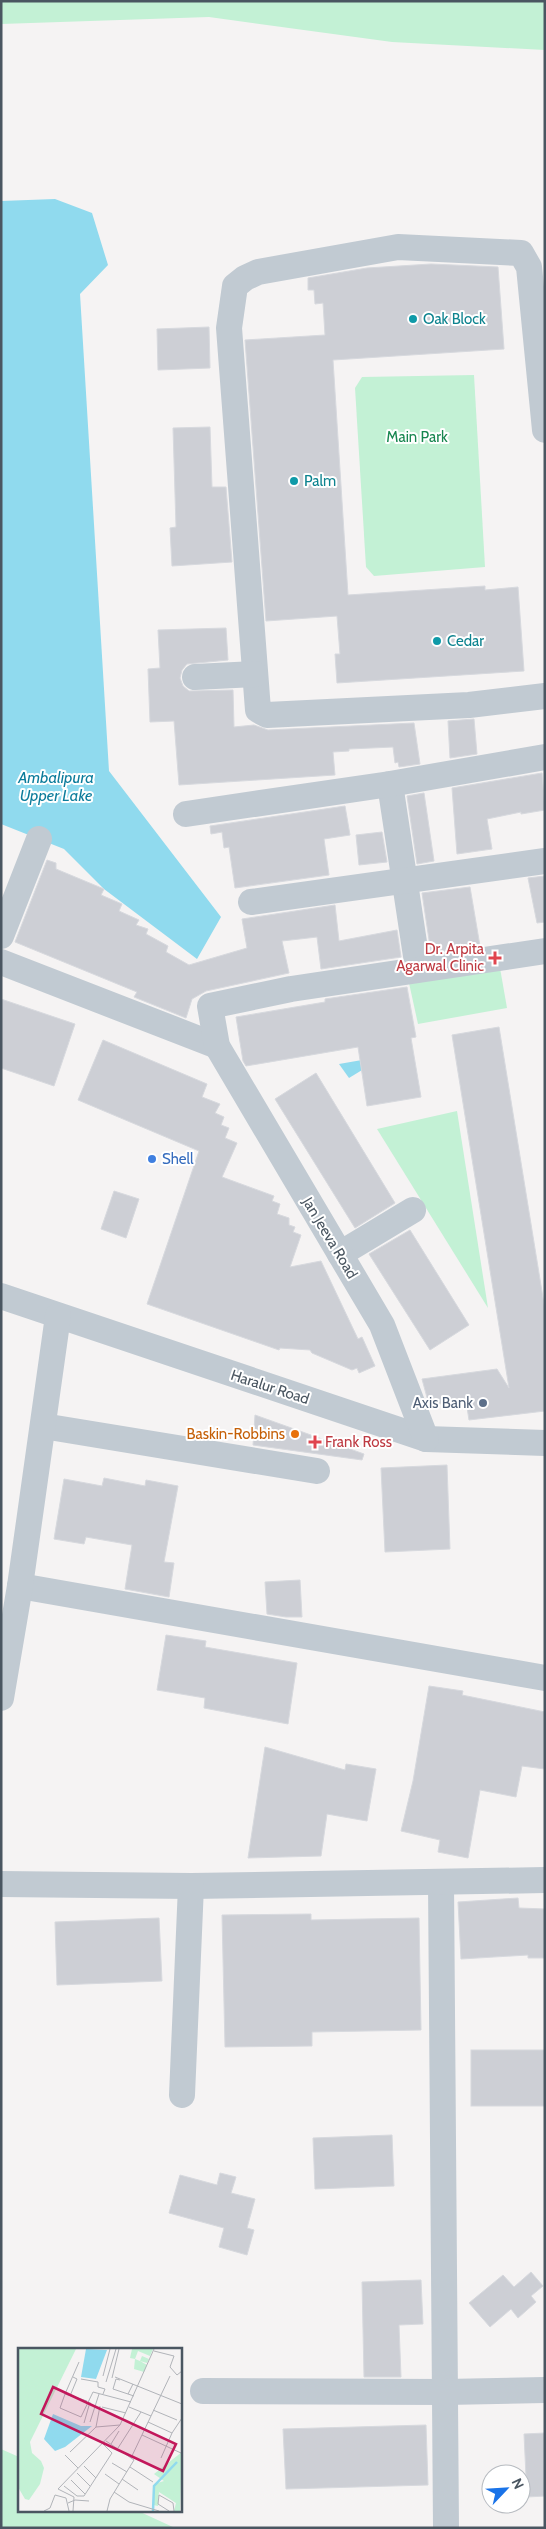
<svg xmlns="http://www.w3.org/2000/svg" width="546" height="2529" font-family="Cabin,sans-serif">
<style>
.green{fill:#c3f1d5}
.water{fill:#90daee}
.building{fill:#cdcfd5;stroke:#d7d9de}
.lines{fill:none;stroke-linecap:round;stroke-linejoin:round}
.minor{stroke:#c1cad2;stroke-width:26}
.culture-dot{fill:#0f9aa8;stroke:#fff;stroke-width:2}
.health-dot{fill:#e0444e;stroke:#fff;stroke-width:2}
.shop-dot{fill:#3f7fe0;stroke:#fff;stroke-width:2}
.service-dot{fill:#5c6f8a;stroke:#fff;stroke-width:2}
.food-dot{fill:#e8710a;stroke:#fff;stroke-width:2}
.labels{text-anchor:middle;stroke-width:4;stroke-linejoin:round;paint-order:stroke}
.culture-label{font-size:15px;fill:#0d838f;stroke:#fff;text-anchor:start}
.park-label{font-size:15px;fill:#17864f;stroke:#fff}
.health-label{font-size:15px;fill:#be3a42;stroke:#fff;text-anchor:end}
.shop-label{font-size:15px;fill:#366cbe;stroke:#fff;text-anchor:start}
.street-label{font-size:15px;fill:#4a5661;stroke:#fff}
.service-label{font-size:15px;fill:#4e5e75;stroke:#fff;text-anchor:end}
.food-label{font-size:15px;fill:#c56008;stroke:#fff;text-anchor:end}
.water-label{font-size:16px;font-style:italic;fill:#0c7c9b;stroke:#fff}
.inset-river{fill:none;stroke:#90daee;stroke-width:2.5}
.inset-road{fill:none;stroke:#b1b4b9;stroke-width:1}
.view{fill:#c2185b;fill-opacity:0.15;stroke:#c2185b;stroke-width:2.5}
.inset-edge{fill:none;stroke:#4a5661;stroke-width:2.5}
</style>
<rect width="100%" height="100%" fill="#f5f3f3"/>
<!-- green -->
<g class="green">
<polygon points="1,1 545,1 545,50 392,42 209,17 1,24"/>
<polygon points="474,375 485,567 374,576 366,567 355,388 362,377"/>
<polygon points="500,968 507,1008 418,1024 409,983"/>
<polygon points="457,1111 488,1308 377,1129"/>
<polygon points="1,2449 19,2457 19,2510 136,2510 175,2528 1,2528"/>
</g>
<!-- water -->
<g class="water">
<polygon points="55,199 92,213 108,265 80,294 109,771 221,917 197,959 104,889 64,849 1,824 1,201"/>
<polygon points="385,1056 349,1078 339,1064"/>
</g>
<!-- building -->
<g class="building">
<polygon points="431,264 498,267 504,349 333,360 348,595 485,586 485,590 518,587 524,671 337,683 335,654 340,654 337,616 266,621 245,340 325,335 323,303 315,304 314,290 308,290 308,278 367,268"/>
<polygon points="209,327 210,368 158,370 157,329"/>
<polygon points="210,427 212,487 226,487 232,562 172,566 170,528 176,527 173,428"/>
<polygon points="226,628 228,660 187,664 182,670 180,678 183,686 189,691 233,690 234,727 254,725 268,730 414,723 420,764 399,767 398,762 395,763 393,747 349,749 349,751 333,752 335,775 179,785 174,721 150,722 148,669 160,668 158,630"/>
<polygon points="474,719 477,754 450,758 448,721"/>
<polygon points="542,773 545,810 521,814 521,812 487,819 492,849 457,854 452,788"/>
<polygon points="424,793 434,861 417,864 407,796"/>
<polygon points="345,806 350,835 324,839 329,875 235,888 229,847 224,848 222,832 211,834 210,826"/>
<polygon points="382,832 387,862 359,865 356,835"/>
<polygon points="47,860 56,863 56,869 104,889 101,895 122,904 119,911 139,920 136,925 148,929 146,934 168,946 166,952 189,965 247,948 242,919 335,905 339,941 397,930 401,957 321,969 317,937 282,941 289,973 206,991 192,999 186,1018 134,997 137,992 15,942"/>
<polygon points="545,876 545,922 537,923 528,878"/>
<polygon points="470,887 480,946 431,953 422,893"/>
<polygon points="407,987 416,1037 411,1038 421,1097 367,1106 358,1047 246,1066 243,1061 236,1017 325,1002 325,999"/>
<polygon points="1,999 75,1024 54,1086 1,1068"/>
<polygon points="499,1027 545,1310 545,1411 469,1420 466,1401 429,1405 422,1379 497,1369 509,1388 452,1035"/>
<polygon points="103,1040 207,1084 202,1097 220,1104 215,1113 224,1117 221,1125 229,1128 225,1138 237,1143 222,1177 274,1196 272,1201 280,1204 277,1214 289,1218 289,1225 295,1227 293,1232 301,1235 290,1267 321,1261 358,1339 362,1337 375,1366 359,1373 357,1368 352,1370 312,1353 310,1350 280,1348 279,1350 147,1304 199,1151 78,1100"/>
<polygon points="316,1073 395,1203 355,1228 275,1099"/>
<polygon points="114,1191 139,1199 126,1238 101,1229"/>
<polygon points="410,1230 469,1325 430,1350 369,1254"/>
<polygon points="255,1415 364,1454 362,1460 253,1445"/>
<polygon points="447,1465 450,1549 385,1552 381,1468"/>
<polygon points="104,1478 145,1486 146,1480 178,1486 164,1562 174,1563 169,1597 125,1589 132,1545 86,1537 84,1544 54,1539 64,1479 102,1486"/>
<polygon points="300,1580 302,1617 286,1617 267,1614 265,1582"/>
<polygon points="166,1635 206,1641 205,1647 297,1663 288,1724 204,1708 205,1698 157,1690"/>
<polygon points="429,1686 463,1691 462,1695 545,1712 545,1769 522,1766 516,1797 480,1790 468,1858 438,1852 440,1840 401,1831 413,1781"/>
<polygon points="265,1747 345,1770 346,1764 376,1769 367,1821 327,1814 321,1856 248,1858"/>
<polygon points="518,1898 519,1908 545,1909 545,1958 528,1958 528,1955 461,1959 458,1902"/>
<polygon points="311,1914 311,1920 419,1918 421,2030 312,2032 312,2046 225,2047 222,1915"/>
<polygon points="159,1918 162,1981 57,1985 55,1922"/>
<rect x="471" y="2050" width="74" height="56"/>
<polygon points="392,2135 394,2186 315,2189 313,2138"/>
<polygon points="220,2173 236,2177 231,2193 255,2199 247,2228 254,2230 247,2255 219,2247 224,2228 169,2213 180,2175 217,2185"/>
<polygon points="531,2272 543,2286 531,2296 536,2302 518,2318 511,2309 490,2327 469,2303 503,2275 514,2287"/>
<polygon points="421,2280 423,2324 399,2325 401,2377 364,2377 362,2282"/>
<polygon points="426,2425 428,2485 286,2489 283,2429"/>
<polygon points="545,2433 545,2496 527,2497 524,2434"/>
</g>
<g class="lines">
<!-- minor -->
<g class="minor">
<polyline points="545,430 529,267 521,253 398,247 258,272 245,278 235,286 229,328 258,710 267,715 469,705 545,696"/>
<polyline points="195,677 255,674"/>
<polyline points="390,784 418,969"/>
<polyline points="186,814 390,784 545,757"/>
<polyline points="251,902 545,861"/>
<polyline points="1,936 39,839"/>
<polyline points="1,962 217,1046"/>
<polyline points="340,1254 413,1210"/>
<polyline points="1,1296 426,1439 545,1443"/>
<polyline points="43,1426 317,1471"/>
<polyline points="426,1439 382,1325 217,1046 210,1006 291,989 545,951"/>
<polyline points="20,1586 545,1678"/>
<polyline points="1,1698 20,1586 58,1316"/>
<polyline points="441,1882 446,2528"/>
<polyline points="1,1884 191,1886 545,1880"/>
<polyline points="182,2095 191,1886"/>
<polyline points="203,2391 445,2392 545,2390"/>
</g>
</g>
<!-- markers -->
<g class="culture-dot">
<circle cx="413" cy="319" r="5"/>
<circle cx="294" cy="481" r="5"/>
<circle cx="437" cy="641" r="5"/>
</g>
<g class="health-dot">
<path d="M492.5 950.5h5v5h5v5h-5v5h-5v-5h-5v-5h5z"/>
<path d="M312.5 1434.5h5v5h5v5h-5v5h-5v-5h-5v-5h5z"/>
</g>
<circle class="shop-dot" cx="152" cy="1159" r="5"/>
<circle class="service-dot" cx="483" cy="1403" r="5"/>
<circle class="food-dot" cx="295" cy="1434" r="5"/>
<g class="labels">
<!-- culture labels -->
<g class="culture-label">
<text x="423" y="324">Oak Block</text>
<text x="304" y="486">Palm</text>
<text x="447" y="646">Cedar</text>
</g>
<!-- park labels -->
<g class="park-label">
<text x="417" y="442">Main Park</text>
</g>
<!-- health labels -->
<g class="health-label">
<text x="484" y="954">Dr. Arpita<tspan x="484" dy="17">Agarwal Clinic</tspan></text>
<text x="325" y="1447" text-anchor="start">Frank Ross</text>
</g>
<!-- shop labels -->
<g class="shop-label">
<text x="162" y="1164">Shell</text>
</g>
<!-- street labels -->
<g class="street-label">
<text transform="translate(330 1238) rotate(59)" y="5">Jan Jeeva Road</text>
<text transform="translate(270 1387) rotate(18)" y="5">Haralur Road</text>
</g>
<!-- service labels -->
<g class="service-label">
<text x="473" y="1408">Axis Bank</text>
</g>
<!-- food labels -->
<g class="food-label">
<text x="285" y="1439">Baskin-Robbins</text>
</g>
<!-- water labels -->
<g class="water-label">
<text x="56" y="783">Ambalipura<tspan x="56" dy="18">Upper Lake</tspan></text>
</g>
</g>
<!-- overview -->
<g transform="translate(18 2348)">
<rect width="164" height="164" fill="#f5f3f3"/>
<path d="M0,1H58L12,94L14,105L23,113L26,120L22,136L11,152L7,151L0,139ZM114,1H135L132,8L120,3L117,11L122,13L124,8L131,11L129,15L122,13L129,17L126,24L116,21L117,11L112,10ZM164,104L162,163H156L158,155L141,144L140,158L135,157L136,136L146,133L136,126Z" fill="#c3f1d5"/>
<path d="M68,1L89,2L78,31L63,29ZM35,66L63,78H74L47,99L37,103L26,91Z" fill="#90daee"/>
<path class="inset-river" d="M135,163L136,138L159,114"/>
<path class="inset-road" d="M136,3L156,8L152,19L159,27L164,23M85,28L92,1M97,29L164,56M94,30L101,1M63,31L80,34V39L87,41L85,46M102,32L98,31L95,41L110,46M88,34L98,1M115,36L110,46L116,48M47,46L61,14M52,48L59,31L55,29M69,53L47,46L42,60L63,69L75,44L113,54M84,59L108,65M111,59L133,68M135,62L159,72M72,74L81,46M130,74L154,85L143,110M66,75L72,54M78,79L102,77M78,79L82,58M154,85L164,70M124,87L163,105M88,93L116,112L92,151L89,163M93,96L101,83M100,100L123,64M52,104L78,79M47,107L60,120M113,110L152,28M94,115L109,124M66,118L78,130M112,119L135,134M59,125L72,138M87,126L101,136M104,131L120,142M53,132L67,146M46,138L59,148H66L94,105L85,96M96,144L111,154L141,163M50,155L57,152L71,153M26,163L32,160L37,147L48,150L51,163M55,163L56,149L40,141L102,77L136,1M151,163L140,156L141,147L155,155L156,163"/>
<path class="view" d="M35,39L158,96L145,123L23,66Z"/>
<rect width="164" height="164" class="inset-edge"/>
</g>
<!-- border -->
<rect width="546" height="2529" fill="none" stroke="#4a5661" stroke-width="5"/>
<!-- north arrow -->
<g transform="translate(506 2489) rotate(65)"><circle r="24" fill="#ffffff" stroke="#b7bbc0"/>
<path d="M0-4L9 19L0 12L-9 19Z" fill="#1a73e8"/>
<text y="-8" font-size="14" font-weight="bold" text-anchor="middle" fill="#4a5661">N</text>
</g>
</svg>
